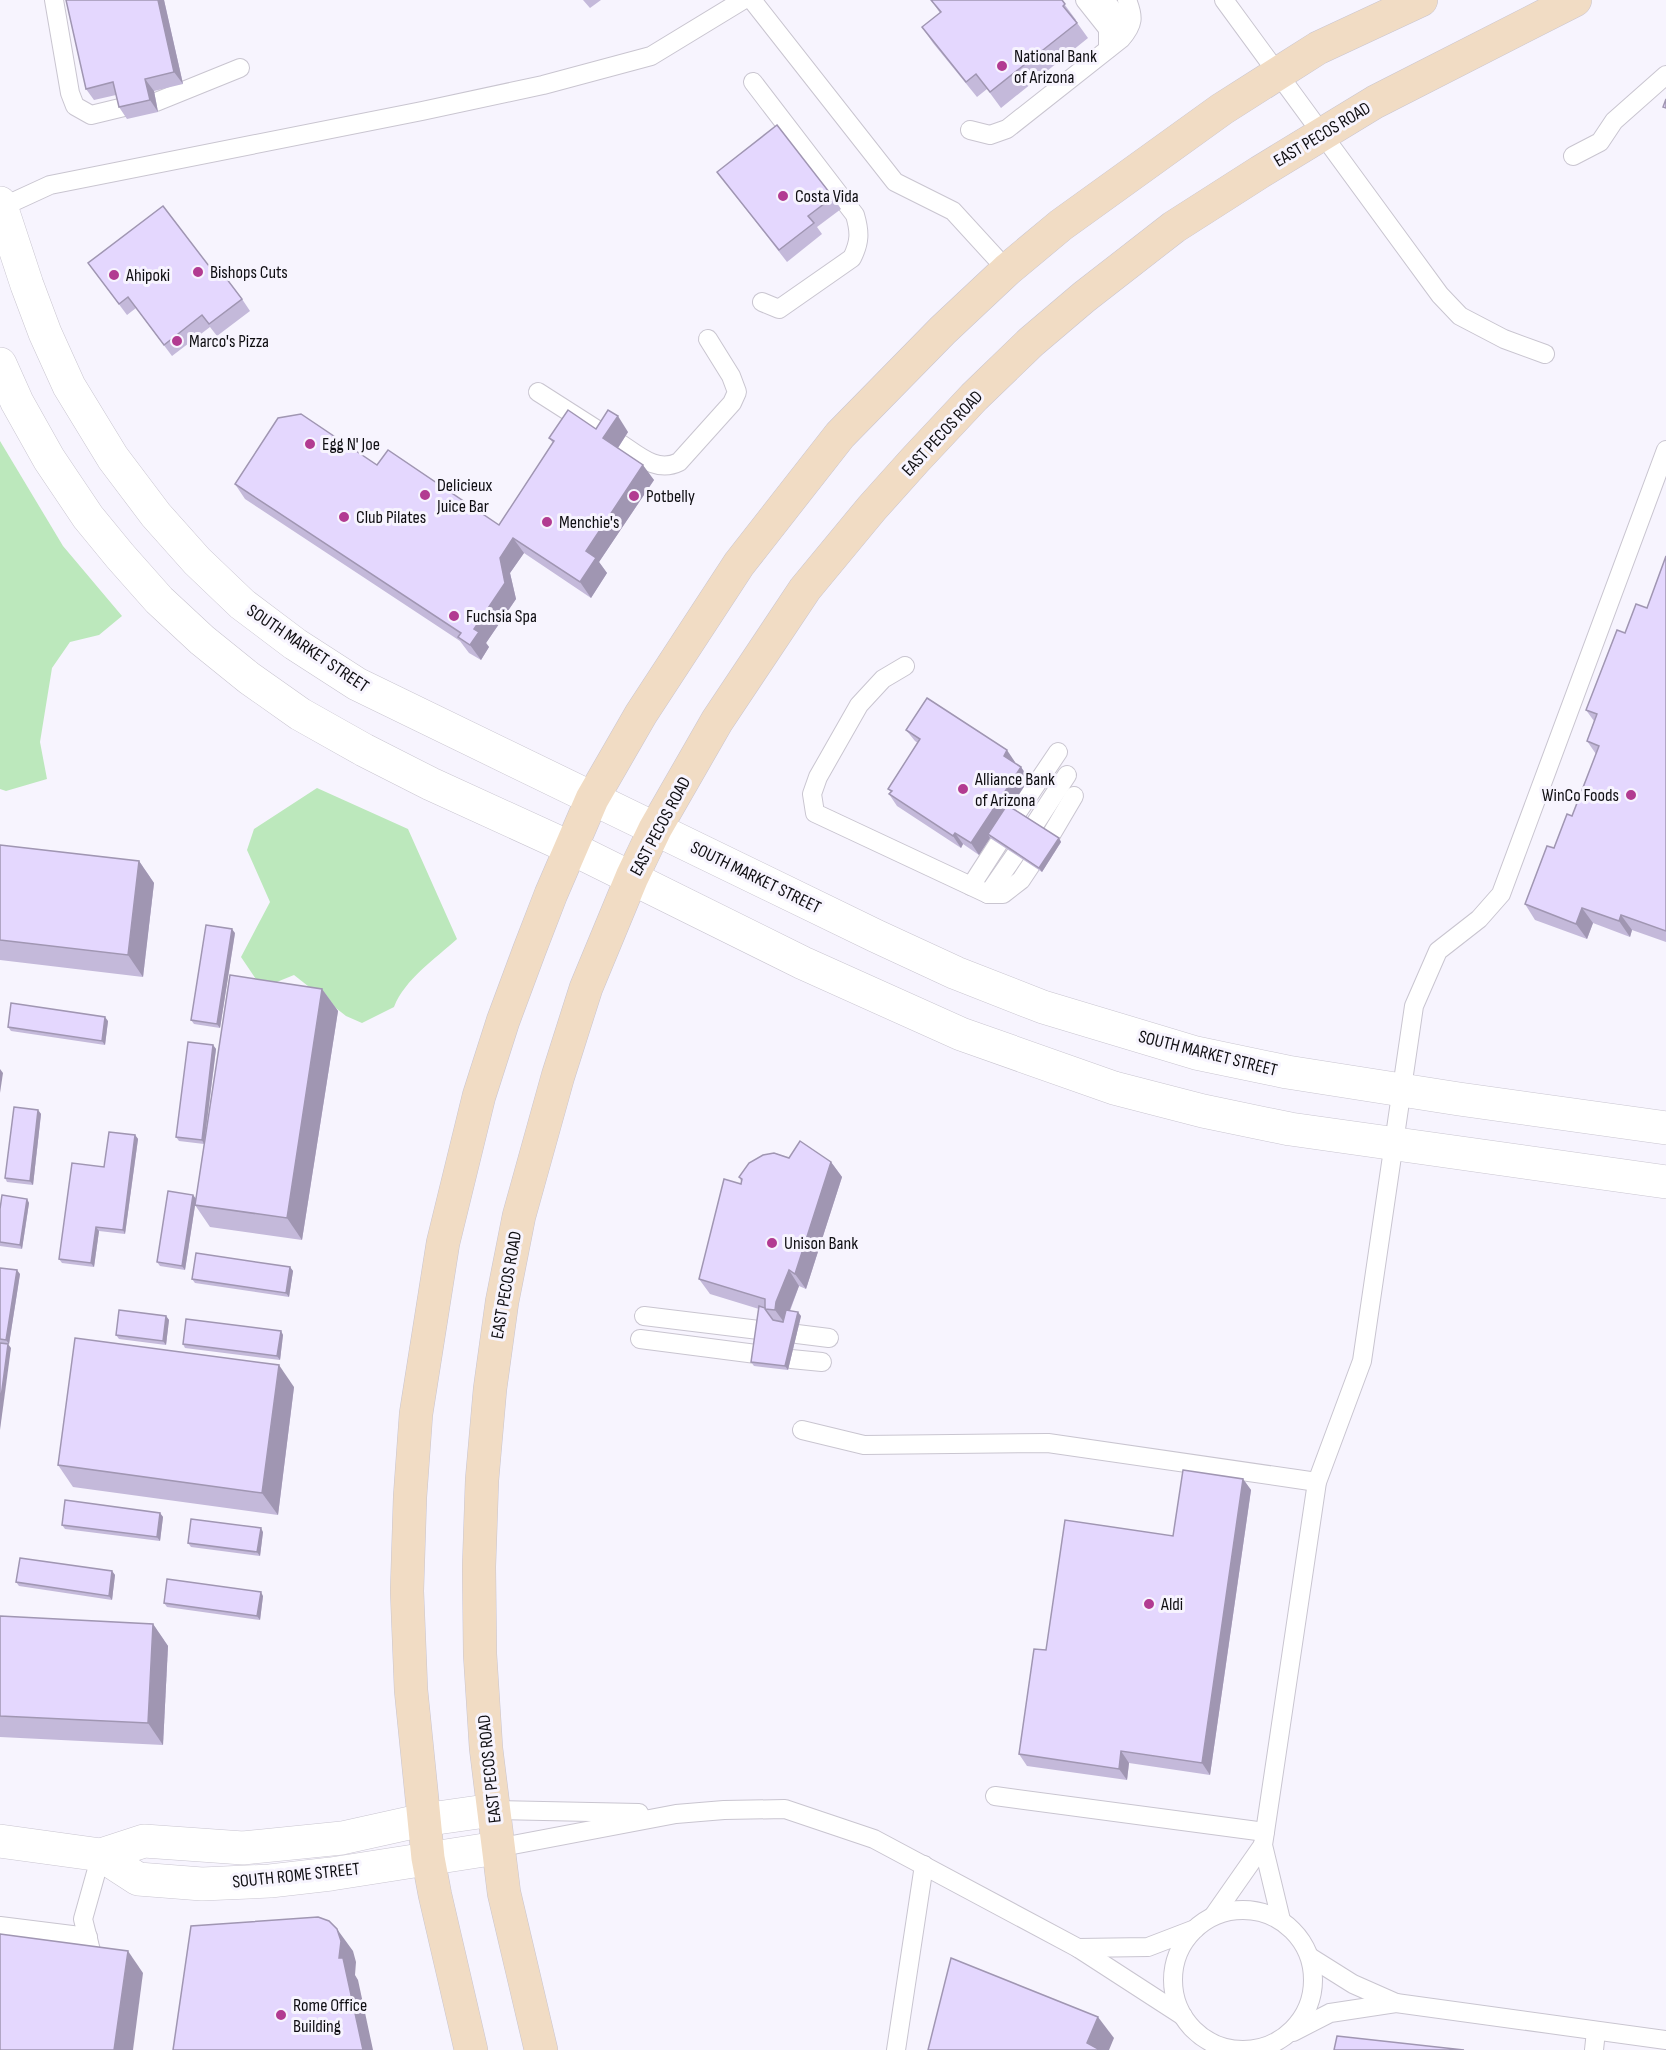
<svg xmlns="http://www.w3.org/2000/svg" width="1666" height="2050" font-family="'Sofia Sans Condensed',sans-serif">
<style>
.green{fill:#bce8bc}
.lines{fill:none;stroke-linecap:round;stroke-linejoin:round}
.service-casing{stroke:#c9c5d0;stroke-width:20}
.minor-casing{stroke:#c9c5d0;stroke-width:34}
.tertiary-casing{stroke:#c9c5d0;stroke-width:34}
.secondary-casing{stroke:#c9c5d0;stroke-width:34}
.service{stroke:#fff;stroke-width:18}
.minor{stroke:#fff;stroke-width:33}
.tertiary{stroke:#fff;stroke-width:33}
.secondary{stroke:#f1dcc4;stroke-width:33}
.wall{fill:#c4b9da}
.shaded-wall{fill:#a096b2}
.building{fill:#e4d7fe;stroke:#a096b2;stroke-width:1.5}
.poi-dot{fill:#b23b91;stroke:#f7f4fe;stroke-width:2}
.labels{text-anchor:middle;stroke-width:6;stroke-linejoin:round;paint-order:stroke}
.poi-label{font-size:18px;fill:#0f0e12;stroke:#f7f4fe;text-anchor:start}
.street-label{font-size:18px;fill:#0f0e12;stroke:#f7f4fe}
</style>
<rect width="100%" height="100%" fill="#f7f4fe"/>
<!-- green -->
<g class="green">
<polygon points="0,441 63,546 122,616 99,635 70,642 52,668 40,742 47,779 6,791 0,789"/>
<path d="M317,788L408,829L457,939C435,959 405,979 394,1007L362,1023L346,1016L294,975L262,988L241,957L270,902L247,850L254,829Z"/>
</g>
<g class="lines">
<defs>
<g id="service">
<polyline points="54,0 70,93 75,106 91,115 124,107"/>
<polyline points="752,0 895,182 953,211 1007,270"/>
<polyline points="1085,0 1108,29 1108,49"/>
<polyline points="1105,0 1123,23 1124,35"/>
<polyline points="1224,0 1440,295 1460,316 1504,339 1545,354"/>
<path d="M753,82L855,215C860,232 860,242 852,258L779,309L762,302"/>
<polyline points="156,102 240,68"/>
<path d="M970,130L990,135L1007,129L1121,39C1134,24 1134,17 1127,0"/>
<polyline points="1573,156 1600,142 1614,121 1666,75"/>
<polyline points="0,208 50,185 422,111 543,85 651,56 743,0"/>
<polyline points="538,392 610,438"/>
<path d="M621,444C639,456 657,473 679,462L732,403L737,392L731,376L708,339"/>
<polyline points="905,666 883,679 859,705 818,777 812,794 815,813 988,894 1003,894 1021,880 1031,865"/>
<polyline points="1017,813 1058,752"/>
<polyline points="1035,824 1067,775"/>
<polyline points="1051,835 1074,796"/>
<polyline points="971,886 998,844"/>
<polyline points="988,894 1015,855"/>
<polyline points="644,1316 759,1330"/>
<polyline points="797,1334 829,1338"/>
<polyline points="640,1339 756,1354"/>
<polyline points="791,1359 822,1362"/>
<polyline points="802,1430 864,1445 1048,1443 1317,1482"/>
<polyline points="995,1796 1265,1832"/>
<polyline points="493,1810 639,1813"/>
<polyline points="497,1848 676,1814 724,1810 785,1809 874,1839 889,1847 1078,1948 1183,2016"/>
<circle cx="1243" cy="1980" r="70"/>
<polyline points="1214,1915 1263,1845"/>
<polyline points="1281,1920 1263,1845 1265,1832 1317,1482 1362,1361 1414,1006 1438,951 1479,919 1501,894 1666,450"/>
<polyline points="0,1926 88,1937"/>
<polyline points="1078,1948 1148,1947 1195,1929"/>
<polyline points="1310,1957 1353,1984 1396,2003"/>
<polyline points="95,1967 83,1919 101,1855"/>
<polyline points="1293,2032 1330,2013 1396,2003 1666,2040"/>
<polyline points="896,2050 924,1865"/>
<polyline points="1594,2050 1596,2031"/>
</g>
<g id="minor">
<polyline points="0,1841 101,1855 144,1841 243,1848 342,1838 423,1820 493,1810"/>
<polyline points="101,1855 138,1879 202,1884 270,1881 331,1874 497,1848"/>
</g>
<g id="tertiary">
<polyline points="0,203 27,285 45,333 69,386 113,458 156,515 197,561 242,604 295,644 357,684 876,936 956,973 1043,1007 1196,1053 1287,1072 1459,1099 1666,1128"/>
<polyline points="0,364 17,402 49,459 88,517 120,556 159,600 202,640 249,678 300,714 364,750 431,784 571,848 803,963 961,1034 1114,1088 1203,1111 1290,1129 1666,1182"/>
</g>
<g id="secondary">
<polyline points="471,2050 435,1895 428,1858 411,1690 407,1591 410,1497 416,1414 443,1243 479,1096 503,1021 529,951 551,894 592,799 641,714 739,564 840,435 943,330 1007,270 1061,225 1222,109 1318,48 1421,0"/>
<polyline points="541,2050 504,1893 486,1748 480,1654 479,1567 482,1480 490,1389 502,1302 519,1216 558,1076 586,988 632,877 655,829 717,721 805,589 872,508 915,460 974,397 1031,342 1084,297 1174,227 1260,172 1375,102 1575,0"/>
</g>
</defs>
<!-- service casing -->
<use href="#service" class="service-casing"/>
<!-- minor casing -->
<use href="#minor" class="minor-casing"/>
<!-- tertiary casing -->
<use href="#tertiary" class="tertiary-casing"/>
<!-- secondary casing -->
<use href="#secondary" class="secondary-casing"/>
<!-- service -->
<use href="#service" class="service"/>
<!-- minor -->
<use href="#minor" class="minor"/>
<!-- tertiary -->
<use href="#tertiary" class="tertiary"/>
<!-- secondary -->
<use href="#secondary" class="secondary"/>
</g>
<!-- wall -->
<g class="wall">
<polygon points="66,0 164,0 183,84 154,91 158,112 127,119 119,107 116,95 94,100 86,89"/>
<polygon points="583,0 601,0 590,8"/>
<polygon points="931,0 1063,0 1062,1 1076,20 1075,20 1088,38 1001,108 987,89 977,97 933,43 922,27 940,13"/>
<polygon points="717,172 833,197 841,209 817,227 822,234 787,262"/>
<polygon points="88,263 212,270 242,299 250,311 217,336 210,327 172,356 136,308 127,315"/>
<polygon points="596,429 628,432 618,448 654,480 599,562 607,573 591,598 524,553 510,573 516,599 486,643 489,647 481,660 469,653 460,641 245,499 235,484 377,465 499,525 553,443 549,438"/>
<polygon points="1666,556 1666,942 1632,930 1630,937 1593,923 1587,939 1535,920 1525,904 1554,848 1572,816 1596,754 1587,741 1594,721 1586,710 1625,633 1647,608"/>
<polygon points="906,730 1015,762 1015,763 1021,767 1029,779 1011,807 1059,838 1061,842 1042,872 990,838 979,855 963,844 961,848 897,806 889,794 891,792 888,789 918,743 915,741"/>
<polygon points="0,845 139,861 154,883 143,977 0,960"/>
<polygon points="235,933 220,1028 194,1024 191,1020"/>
<polygon points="322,989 338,1011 302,1240 210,1227 195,1205 204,1144 179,1141 176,1137 213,1045 216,1049 205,1138"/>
<polygon points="108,1021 105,1045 11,1031 8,1027"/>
<polygon points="38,1110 41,1114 33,1185 7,1182 5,1178"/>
<polygon points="135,1135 138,1139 125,1234 99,1231 94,1267 62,1263 59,1259 104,1167"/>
<polygon points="831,1162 842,1177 806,1289 799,1286 790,1311 801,1316 788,1370 754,1366 751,1362 759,1309 710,1294 699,1279 741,1184 741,1181 739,1177"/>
<polygon points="193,1195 196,1199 185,1270 160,1266 157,1262"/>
<polygon points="27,1199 29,1203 22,1249 0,1246 0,1209"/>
<polygon points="290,1267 293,1271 289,1297 195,1283 192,1279"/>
<polygon points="0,1268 20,1274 9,1344 0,1343"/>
<polygon points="166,1316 169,1320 166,1345 119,1339 116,1335"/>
<polygon points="281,1331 283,1335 280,1360 185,1348 183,1344"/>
<polygon points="294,1387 278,1515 73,1487 58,1465"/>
<polygon points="1243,1479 1251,1490 1210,1775 1129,1763 1127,1780 1027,1766 1019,1754 1046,1650 1173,1536"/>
<polygon points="160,1513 163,1517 160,1541 65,1529 62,1525"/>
<polygon points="263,1532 260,1556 191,1547 188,1543"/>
<polygon points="112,1571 115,1575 112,1600 19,1586 16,1582"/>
<polygon points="263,1596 260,1620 167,1607 164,1603"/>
<polygon points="0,1616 153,1624 168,1646 163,1745 0,1737"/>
</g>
<!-- shaded-wall -->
<g class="shaded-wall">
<polygon points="158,0 164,0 183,84 174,72"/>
<polygon points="145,79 154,91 158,112 150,100"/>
<polygon points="618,416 628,432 614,454 603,438"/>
<polygon points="643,465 654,480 599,562 607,573 591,598 580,582 586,551"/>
<polygon points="513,538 524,553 510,573 516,599 486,643 489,647 481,660 470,645 474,629 500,558"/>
<polygon points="1007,750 1015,762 1012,768 1004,756"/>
<polygon points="1021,767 1029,779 991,837 988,834 990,838 979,855 971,843"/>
<polygon points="955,833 963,844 961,848 953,836"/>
<polygon points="1059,838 1061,842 1042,872 1039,868"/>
<polygon points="139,861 154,883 143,977 128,955"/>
<polygon points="1582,908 1593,923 1587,939 1576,924"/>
<polygon points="1621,915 1632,930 1630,937 1619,921"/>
<polygon points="232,929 235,933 220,1028 217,1024"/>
<polygon points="322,989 338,1011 302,1240 287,1218"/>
<polygon points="105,1017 108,1021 105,1045 102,1041"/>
<polygon points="213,1045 216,1049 204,1144 202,1140"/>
<polygon points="0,1069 3,1073 0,1093"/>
<polygon points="38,1110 41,1114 33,1185 30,1181"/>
<polygon points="135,1135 138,1139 125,1234 123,1230"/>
<polygon points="831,1162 842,1177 806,1289 795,1274"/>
<polygon points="193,1195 196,1199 185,1270 182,1266"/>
<polygon points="27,1199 29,1203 22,1249 20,1245"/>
<polygon points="96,1227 99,1231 94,1267 91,1263"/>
<polygon points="290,1267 293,1271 289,1297 286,1293"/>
<polygon points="17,1270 20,1274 9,1344 6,1340"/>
<polygon points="789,1270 799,1286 787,1317 786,1325 775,1310 776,1302"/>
<polygon points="798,1312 801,1316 788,1370 785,1366"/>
<polygon points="166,1316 169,1320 166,1345 163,1341"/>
<polygon points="281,1331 283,1335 280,1360 277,1356"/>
<polygon points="8,1344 11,1348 0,1430 0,1405"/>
<polygon points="279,1365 294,1387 278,1515 262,1493"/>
<polygon points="1243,1479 1251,1490 1210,1775 1202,1763"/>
<polygon points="160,1513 163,1517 160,1541 157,1537"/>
<polygon points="261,1528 263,1532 260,1556 257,1552"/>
<polygon points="112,1571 115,1575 112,1600 109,1596"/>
<polygon points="261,1592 263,1596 260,1620 257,1616"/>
<polygon points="153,1624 168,1646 163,1745 148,1723"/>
<polygon points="1121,1751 1129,1763 1127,1780 1119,1769"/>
<polygon points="337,1929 353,1951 356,1962 355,1975 358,1980 373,2050 363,2050 339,1958"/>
<polygon points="128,1951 143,1973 133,2050 114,2050"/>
<polygon points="1098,2017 1114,2038 1109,2050 1092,2050 1087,2043"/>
</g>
<!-- building -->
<g class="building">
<polygon points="66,0 158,0 174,72 145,79 150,100 119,107 113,82 86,89"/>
<polygon points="931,0 1062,0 1065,4 1063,6 1077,23 990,92 976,74 966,82 922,27 941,12"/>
<polygon points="1666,99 1666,108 1663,107"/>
<polygon points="777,125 833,197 808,216 814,223 779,250 717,172"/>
<polygon points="163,206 212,270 217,266 242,299 209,324 202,315 164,345 128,297 119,304 88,263"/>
<polygon points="568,410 596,429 608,410 618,416 603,438 643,465 586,551 596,558 580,582 513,538 500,558 505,583 474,629 479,632 470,645 458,637 461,633 235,484 278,418 301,414 377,465 388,450 499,525 554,441 549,438"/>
<polygon points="1666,556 1666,931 1621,915 1619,921 1582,908 1576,924 1525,904 1547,846 1554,848 1567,814 1572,816 1599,746 1587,741 1597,714 1586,710 1617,630 1625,633 1636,604 1647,608"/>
<polygon points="927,698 1007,750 1004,756 1021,767 971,843 955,833 953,836 889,794 892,791 888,789 920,739 906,730"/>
<polygon points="1007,805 1059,838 1039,868 988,834"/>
<polygon points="0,845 139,861 128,955 0,940"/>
<polygon points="206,925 232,929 217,1024 191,1020"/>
<polygon points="230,975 322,989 287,1218 195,1205"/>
<polygon points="11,1003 105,1017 102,1041 8,1027"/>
<polygon points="188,1042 213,1045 202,1140 176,1137"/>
<polygon points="14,1107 38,1110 30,1181 5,1178"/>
<polygon points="109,1132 135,1135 123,1230 96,1227 91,1263 59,1259 72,1163 104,1167"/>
<polygon points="800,1141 831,1162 795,1274 789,1270 776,1302 775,1310 765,1309 765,1299 699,1279 724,1179 741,1184 742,1179 739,1177 749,1163 763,1155 774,1153 789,1158"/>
<polygon points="168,1191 193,1195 182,1266 157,1262"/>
<polygon points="2,1195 27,1199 20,1245 0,1242 0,1209"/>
<polygon points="196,1253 290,1267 286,1293 192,1279"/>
<polygon points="0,1268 17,1270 6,1340 0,1339"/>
<polygon points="759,1306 765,1308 765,1309 773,1320 783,1322 786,1310 798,1312 785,1366 751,1362"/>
<polygon points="119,1310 166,1316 163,1341 116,1335"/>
<polygon points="186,1319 281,1331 277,1356 183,1344"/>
<polygon points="75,1338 279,1365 262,1493 58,1465"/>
<polygon points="0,1343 8,1344 0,1405"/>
<polygon points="1183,1470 1243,1479 1202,1763 1121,1751 1119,1769 1019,1754 1034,1649 1046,1650 1065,1520 1173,1536"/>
<polygon points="65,1500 160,1513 157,1537 62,1525"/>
<polygon points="191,1519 261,1528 257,1552 188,1543"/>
<polygon points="20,1558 112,1571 109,1596 16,1582"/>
<polygon points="167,1579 261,1592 257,1616 164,1603"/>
<polygon points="0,1616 153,1624 148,1723 0,1716"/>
<polygon points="318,1917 329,1921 337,1929 341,1941 339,1958 343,1958 363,2050 173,2050 191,1926"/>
<polygon points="0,1934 128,1951 114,2050 0,2050"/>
<polygon points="951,1958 1098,2017 1087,2043 1100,2050 928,2050"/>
<polygon points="1337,2036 1464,2050 1334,2050"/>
</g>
<!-- markers -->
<g class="poi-dot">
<circle cx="1002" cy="66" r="6"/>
<circle cx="783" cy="196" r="6"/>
<circle cx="198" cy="272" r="6"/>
<circle cx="114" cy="275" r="6"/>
<circle cx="177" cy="341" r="6"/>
<circle cx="310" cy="444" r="6"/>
<circle cx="425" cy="495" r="6"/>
<circle cx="634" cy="496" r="6"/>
<circle cx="344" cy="517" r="6"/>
<circle cx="547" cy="522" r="6"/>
<circle cx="454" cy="616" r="6"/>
<circle cx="963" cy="789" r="6"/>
<circle cx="1631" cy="795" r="6"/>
<circle cx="772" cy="1243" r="6"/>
<circle cx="1149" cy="1604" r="6"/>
<circle cx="281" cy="2015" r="6"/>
</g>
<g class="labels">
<!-- poi labels -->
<g class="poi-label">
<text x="1014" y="62">National Bank<tspan x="1014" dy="21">of Arizona</tspan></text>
<text x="795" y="202">Costa Vida</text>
<text x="210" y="278">Bishops Cuts</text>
<text x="126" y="281">Ahipoki</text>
<text x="189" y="347">Marco's Pizza</text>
<text x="322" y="450">Egg N' Joe</text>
<text x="437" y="491">Delicieux<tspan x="437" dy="21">Juice Bar</tspan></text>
<text x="646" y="502">Potbelly</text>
<text x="356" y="523">Club Pilates</text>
<text x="559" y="528">Menchie's</text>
<text x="466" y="622">Fuchsia Spa</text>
<text x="975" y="785">Alliance Bank<tspan x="975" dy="21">of Arizona</tspan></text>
<text x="1619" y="801" text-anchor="end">WinCo Foods</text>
<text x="784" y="1249">Unison Bank</text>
<text x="1161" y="1610">Aldi</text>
<text x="293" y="2011">Rome Office<tspan x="293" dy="21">Building</tspan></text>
</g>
<!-- street labels -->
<g class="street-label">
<text transform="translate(1322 134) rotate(-31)" y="6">EAST PECOS ROAD</text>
<text transform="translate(942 433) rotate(-47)" y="6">EAST PECOS ROAD</text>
<text transform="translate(308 648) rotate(34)" y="6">SOUTH MARKET STREET</text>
<text transform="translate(660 826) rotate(-62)" y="6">EAST PECOS ROAD</text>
<text transform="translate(756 877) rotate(26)" y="6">SOUTH MARKET STREET</text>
<text transform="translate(1208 1053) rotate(14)" y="6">SOUTH MARKET STREET</text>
<text transform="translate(506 1285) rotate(-80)" y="6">EAST PECOS ROAD</text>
<text transform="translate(489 1769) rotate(-96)" y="6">EAST PECOS ROAD</text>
<text transform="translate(296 1875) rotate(-6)" y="6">SOUTH ROME STREET</text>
</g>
</g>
</svg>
